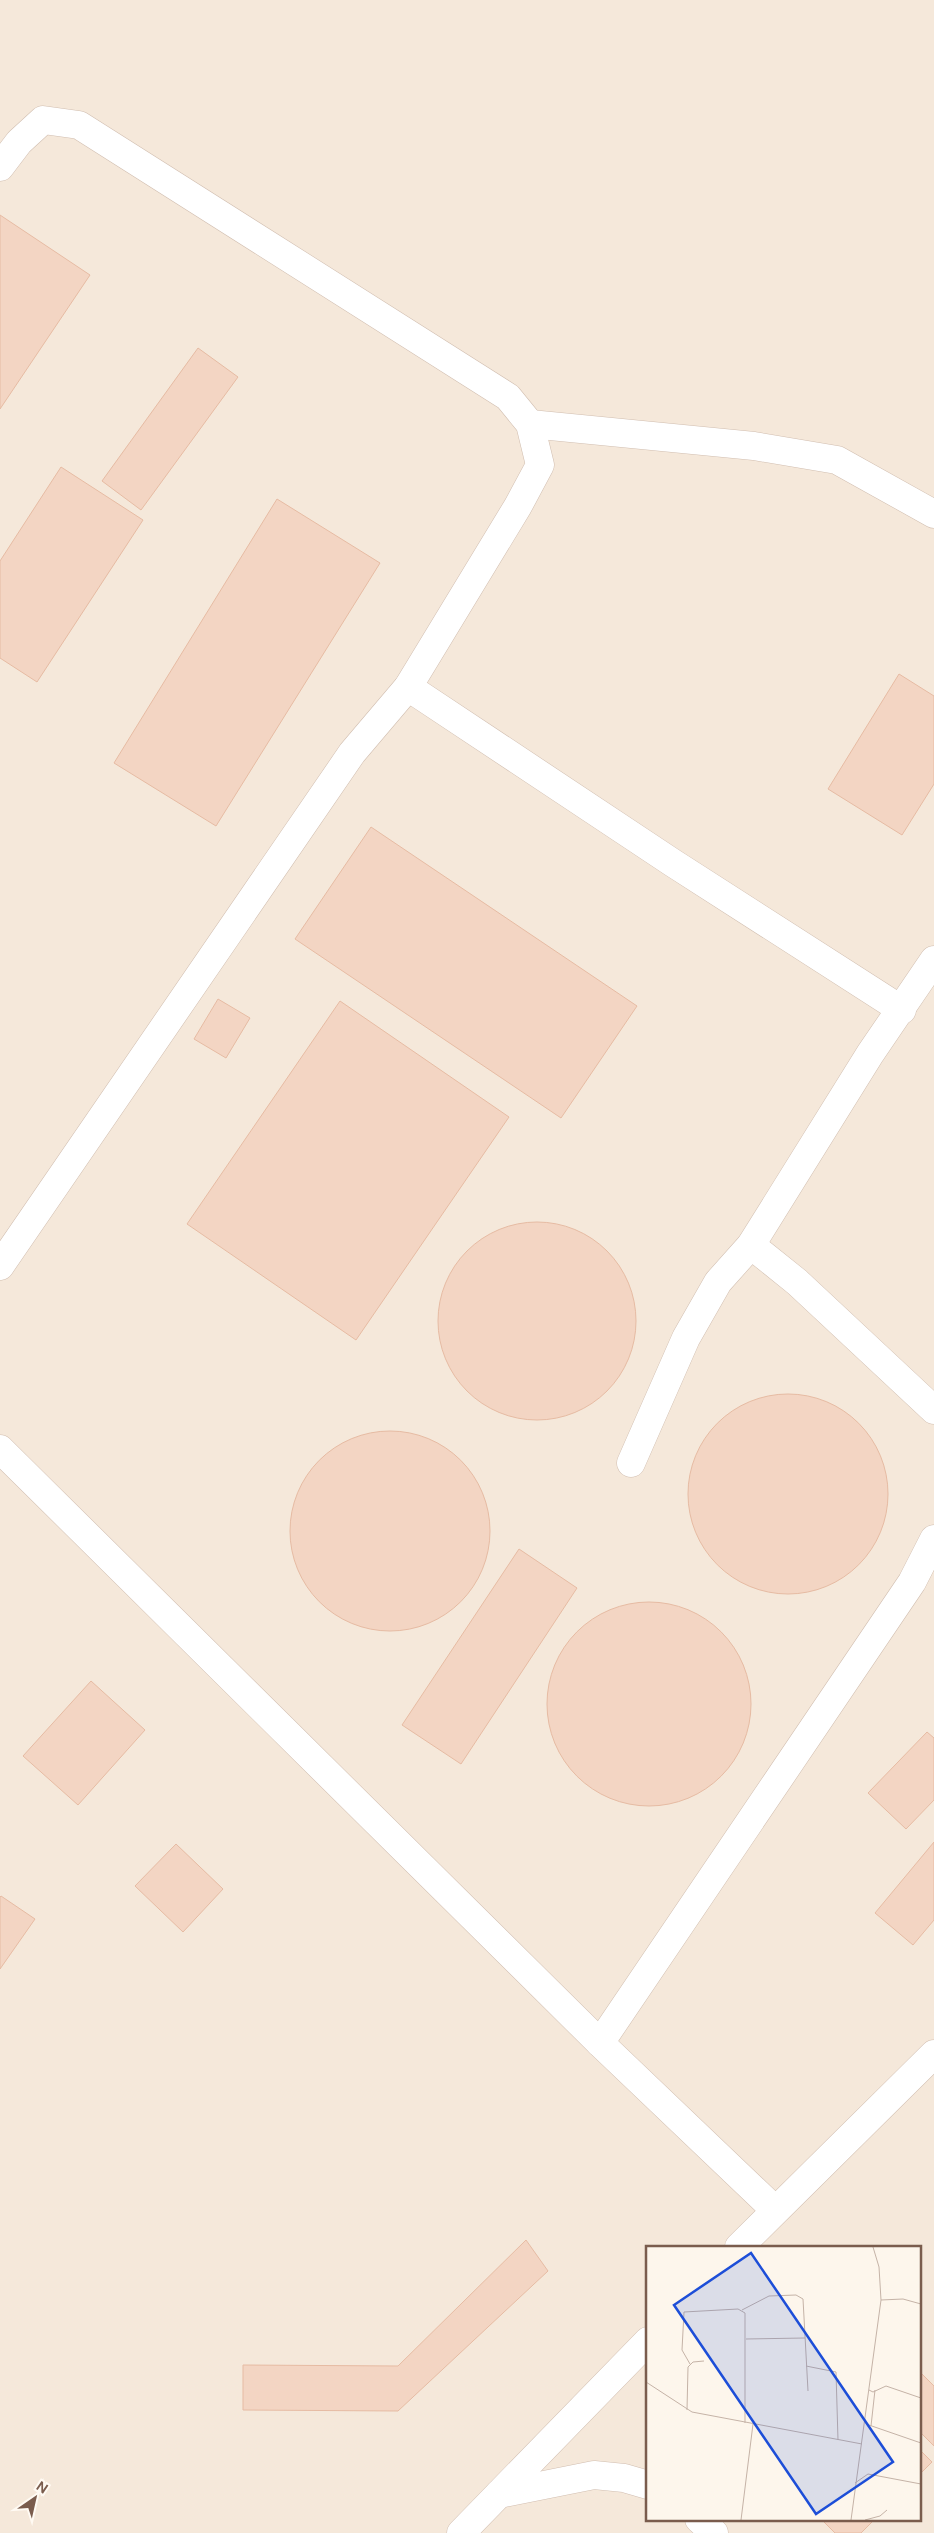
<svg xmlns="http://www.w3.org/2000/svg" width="934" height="2533" font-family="'DM Sans',sans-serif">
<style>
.residential{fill:#f5e8da;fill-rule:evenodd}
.building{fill:#f3d5c3;stroke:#e6bba3}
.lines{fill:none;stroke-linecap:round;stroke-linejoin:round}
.minor-casing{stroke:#d1beb0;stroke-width:29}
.minor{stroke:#fff;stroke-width:28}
.inset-road{fill:none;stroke:#c5b3a7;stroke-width:1}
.view{fill:#1d4ed8;fill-opacity:0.15;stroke:#1d4ed8;stroke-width:2.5}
.inset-edge{fill:none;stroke:#7a5c4d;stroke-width:2.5}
</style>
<rect width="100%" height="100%" fill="#fdf6ec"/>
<!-- residential -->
<path class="residential" d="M0,0H934V2533H0ZM648,2247H920V2519H648Z"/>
<!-- building -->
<g class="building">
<polygon points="0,215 90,275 0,409"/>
<polygon points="198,348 238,377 141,510 102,481"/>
<polygon points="61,467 143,520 37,682 0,658 0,561"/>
<polygon points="277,499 380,563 216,826 114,763"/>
<polygon points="899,674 934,696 934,784 902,835 828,789"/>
<polygon points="371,827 637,1006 561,1118 295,939"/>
<polygon points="218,999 250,1018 226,1058 194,1039"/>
<polygon points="340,1001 509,1117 356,1340 187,1224"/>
<circle cx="537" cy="1321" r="99"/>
<circle cx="788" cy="1494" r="100"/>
<circle cx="390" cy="1531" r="100"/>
<polygon points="519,1549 577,1588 461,1764 402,1725"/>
<circle cx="649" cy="1704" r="102"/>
<polygon points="91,1681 145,1730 78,1805 23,1756"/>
<polygon points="927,1732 934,1738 934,1800 906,1829 868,1793"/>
<polygon points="934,1842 934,1920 913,1945 875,1913"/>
<polygon points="176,1844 223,1889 183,1932 135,1886"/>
<polygon points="1,1896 35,1919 0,1969 0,1897"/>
<polygon points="526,2240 548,2271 398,2411 243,2410 243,2365 398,2366"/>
<polygon points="920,2372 934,2386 934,2446 920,2432"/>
<polygon points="920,2450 932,2462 920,2474"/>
<polygon points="821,2519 875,2519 861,2533 835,2533"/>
</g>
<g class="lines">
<defs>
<g id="minor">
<polyline points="0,167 19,142 43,120 79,125 508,397 530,424 540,465 518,506 408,687 352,753 0,1266"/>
<polyline points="530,424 754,446 837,460 934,514"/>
<polyline points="408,687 673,863 902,1010"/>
<polyline points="751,1245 797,1282 934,1410"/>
<polyline points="0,1449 600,2043 775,2210"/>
<polyline points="631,1463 686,1338 718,1282 751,1245 870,1054 934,960"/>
<polyline points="600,2043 912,1582 934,1539"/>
<polyline points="739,2247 934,2054"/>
<polyline points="499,2494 594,2475 624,2478 648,2485"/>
<polyline points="699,2519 714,2533"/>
<polyline points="461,2533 648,2341"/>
</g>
</defs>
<!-- minor casing -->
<use href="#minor" class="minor-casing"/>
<!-- minor -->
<use href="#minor" class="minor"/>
</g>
<!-- overview -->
<g transform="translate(646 2246)">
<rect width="275" height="275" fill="#fdf6ec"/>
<path class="inset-road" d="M235,54L257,53L275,58M96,64L123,50L150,49L157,53L162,145M100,93L159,92M44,118L36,104L38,66L92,63L99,67V177M160,120L190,126L192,194M0,136L46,166L216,198M223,144L227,146L240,140L275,152M41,164L42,121L47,116L58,115M220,178L275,197M225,180L229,144M209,237L222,228L275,238M95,274L107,178M205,274L235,54L233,21L227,1M219,274L234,270L241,264"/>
<path class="view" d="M105,7L247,216L170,268L28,59Z"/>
<rect width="275" height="275" class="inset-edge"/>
</g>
<!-- north arrow -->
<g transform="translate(35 2498) rotate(34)" stroke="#fffaf3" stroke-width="4" paint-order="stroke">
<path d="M0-4L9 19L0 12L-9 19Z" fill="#7a5c4d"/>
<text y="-8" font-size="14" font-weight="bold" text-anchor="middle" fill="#7a5c4d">N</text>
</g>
</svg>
